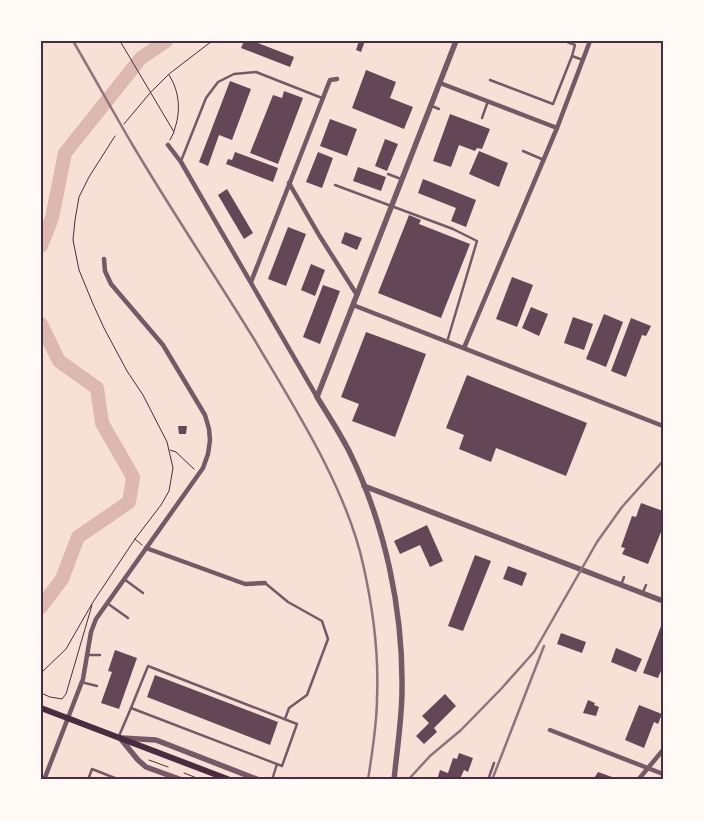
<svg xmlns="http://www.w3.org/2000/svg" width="704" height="821" font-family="Ubuntu,sans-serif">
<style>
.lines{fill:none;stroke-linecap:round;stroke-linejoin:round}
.river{stroke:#dcb8b0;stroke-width:14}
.building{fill:#644757}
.path{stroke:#4a2c40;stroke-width:1}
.service{stroke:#755966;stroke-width:2.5}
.minor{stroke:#755966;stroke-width:4.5}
.tertiary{stroke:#755966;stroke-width:5.5}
.secondary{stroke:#4a2c40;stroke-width:6}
.rail{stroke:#8f747c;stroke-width:2.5}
.neatline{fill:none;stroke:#4a2c40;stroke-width:2}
</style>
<rect width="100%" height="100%" fill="#f7e1d7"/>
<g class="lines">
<!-- river -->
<g class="river">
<polyline points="41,246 52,218 65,153 141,58 166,41"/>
<polyline points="41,324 59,361 97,388 102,423 133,477 129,502 78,537 62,579 41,607"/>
</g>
</g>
<!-- building -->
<g class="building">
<polygon points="244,41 253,41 294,57 290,67 241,48"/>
<polygon points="359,41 365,41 361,52 356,50"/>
<polygon points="366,70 396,82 390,98 413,107 404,129 352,108"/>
<polygon points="230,81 251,89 232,140 219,135 208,166 199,162"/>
<polygon points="284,91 303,98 278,164 250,153 273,95 282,98"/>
<polygon points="450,114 490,129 482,149 477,148 475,151 459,145 451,167 433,161"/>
<polygon points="330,119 357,129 347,156 320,146"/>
<polygon points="385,139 398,144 387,171 375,166"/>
<polygon points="479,151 508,163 499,187 469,174"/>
<polygon points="235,152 278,168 273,182 226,164 228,159 232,160"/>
<polygon points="318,152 333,158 322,188 306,182"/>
<polygon points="358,167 386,177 381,191 353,181"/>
<polygon points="423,179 476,200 466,227 451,221 456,208 418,193"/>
<polygon points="227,189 253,233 244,239 218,195"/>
<polygon points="409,215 421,220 419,224 470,244 441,318 378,293"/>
<polygon points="288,227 306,234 286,286 268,279"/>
<polygon points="345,232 362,238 357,250 341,243"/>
<polygon points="311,264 325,270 315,296 301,290"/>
<polygon points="512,277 533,285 517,327 496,319"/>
<polygon points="323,285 340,291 320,344 303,337"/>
<polygon points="531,307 548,314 539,336 522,328"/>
<polygon points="604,314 623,322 606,367 586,359"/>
<polygon points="573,317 593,324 584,350 564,343"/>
<polygon points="631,318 651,326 646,336 642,335 626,377 611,371"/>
<polygon points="366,332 426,354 395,437 352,421 359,404 341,397"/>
<polygon points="467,375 587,423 566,476 496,448 491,462 459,449 464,435 446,428"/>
<polygon points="178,426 187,426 186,434 179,434"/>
<polygon points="641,503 663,511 663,527 648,564 622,554 625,548 621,547 632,516 636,517"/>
<polygon points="427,525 443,561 430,567 420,545 400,554 394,541"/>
<polygon points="475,555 491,561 463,631 448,626"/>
<polygon points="508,566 527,573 522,586 503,579"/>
<polygon points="661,626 663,627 663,666 658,678 643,673"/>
<polygon points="561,633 586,642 582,653 557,644"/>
<polygon points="616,648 642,659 636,672 611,662"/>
<polygon points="115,650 137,658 119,709 101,703 112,672 108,671"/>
<polygon points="155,675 278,722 270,745 147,697"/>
<polygon points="445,694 456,706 434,728 437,732 424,744 416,736 429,723 422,716"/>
<polygon points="588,700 595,703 594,705 599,707 596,716 583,713"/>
<polygon points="639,705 662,714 658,724 654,722 644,748 625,740"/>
<polygon points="459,753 473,758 468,772 464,770 460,779 456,778 455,780 437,780 440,770 448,773 453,758 457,759"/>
<polygon points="598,772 612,777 616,780 593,780"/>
</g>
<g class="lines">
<!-- path -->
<g class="path">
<polyline points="120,41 174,132 170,140"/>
<path d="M169,75C180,92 181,112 174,131"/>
<polyline points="124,124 150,93 169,74 212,41"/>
<polyline points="170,450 176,452 194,469"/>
<polyline points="135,539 142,545"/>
<polyline points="41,673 66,649 93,602 135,539 161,505 169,491 173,468 167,442 143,395 127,371 104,328 93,304 79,270 73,240 75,220 79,197 89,177 115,136"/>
<polyline points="41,693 50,697 62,699 66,694 92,605"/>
<polyline points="149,760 168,767"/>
<polyline points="184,773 202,780"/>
</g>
<!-- service -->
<g class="service">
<polyline points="565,41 575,45 572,56 583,60"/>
<polyline points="490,80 553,104 572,56"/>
<polyline points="432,106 439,109"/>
<polyline points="482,118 488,101"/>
<polyline points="523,151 544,160"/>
<polyline points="181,161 206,98 218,82 234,74 256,72 322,98"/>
<polyline points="388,174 401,179"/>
<polyline points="335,185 453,229 477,241 447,342"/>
<polyline points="124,579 143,593"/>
<polyline points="265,583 288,602 322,621 328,639 307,695 289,708 285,719"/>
<polyline points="621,585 624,577"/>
<polyline points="643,592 646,585"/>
<polyline points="107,603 128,618"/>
<polyline points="88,655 100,655"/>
<polygon points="148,666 297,724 282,766 131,708"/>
<polyline points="81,682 97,686"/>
<polyline points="119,736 131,708"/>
<polyline points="88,780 92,769 120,780"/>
<polyline points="272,780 277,764"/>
<polyline points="488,780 494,763"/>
</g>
<!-- minor -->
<g class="minor">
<polyline points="440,83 557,128"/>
<polyline points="168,145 181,162 317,397"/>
<polyline points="289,183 319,235 357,295"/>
<polyline points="251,282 330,80 337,79"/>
<polyline points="353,305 663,426"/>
<polyline points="464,348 557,128 590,41"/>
<polyline points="146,548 245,584 265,583"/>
<polyline points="550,730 663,774"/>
<polyline points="44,780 83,679 91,632 96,619 203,468 208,454 210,440 209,429 205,415 163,345 111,284 105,271 104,259"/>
<polyline points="638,780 663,750"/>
</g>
<!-- tertiary -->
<g class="tertiary">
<polyline points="364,486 663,601"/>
<polyline points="120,738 138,760 146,767 182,780"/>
<polyline points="122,738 156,740 259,780"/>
<path d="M394,780C397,749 402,719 402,689C403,609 385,525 350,453C340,433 328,415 317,397L456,41"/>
</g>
<!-- secondary -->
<polyline class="secondary" points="41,708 230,780"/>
<!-- rail -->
<g class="rail">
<path d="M73,41C93,75 112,110 132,144C171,210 214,274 254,339C294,407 346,487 363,564C373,608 379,653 377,698C377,725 372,753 368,780"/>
<polyline points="408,780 430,756 461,730 501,689 534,652 597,542 622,507 663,461"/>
<polyline points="492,780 544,646"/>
</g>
</g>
<!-- border -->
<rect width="704" height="821" fill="none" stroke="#fffaf5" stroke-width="85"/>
<rect x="42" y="42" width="620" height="736" class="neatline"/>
</svg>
